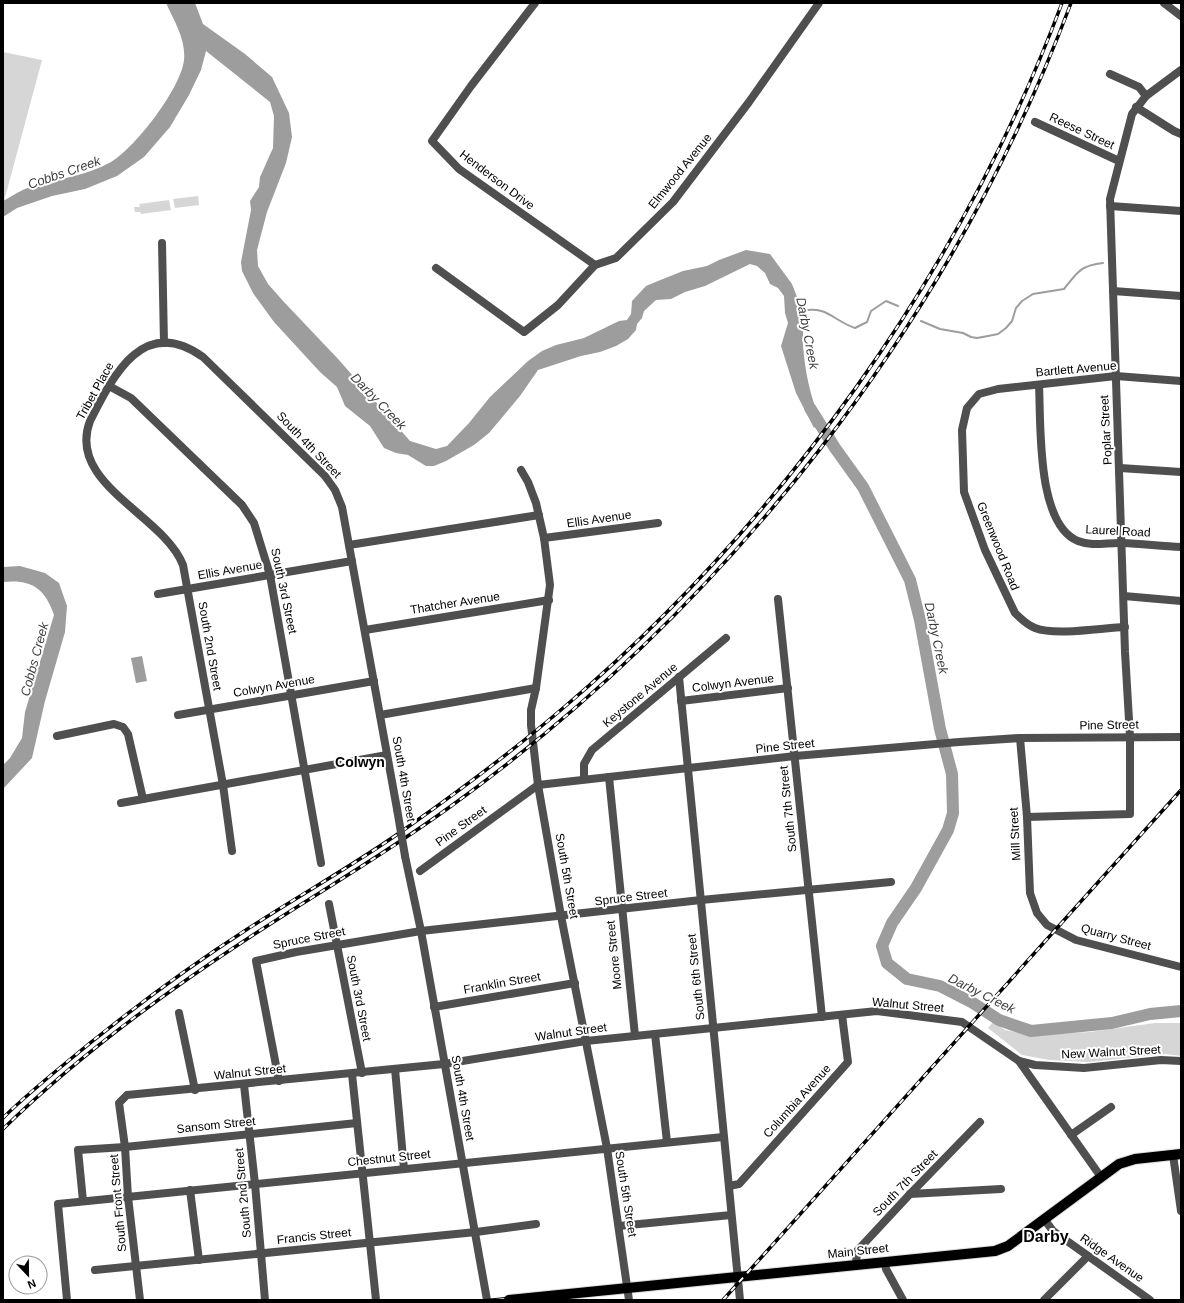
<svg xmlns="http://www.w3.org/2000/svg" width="1184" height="1303" font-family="Arial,sans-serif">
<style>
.green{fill:#d6d6d6}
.water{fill:#9d9d9d}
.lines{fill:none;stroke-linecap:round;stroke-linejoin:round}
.stream{stroke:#9d9d9d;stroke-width:2}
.river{stroke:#9d9d9d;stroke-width:12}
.major-casing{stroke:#dbdbdb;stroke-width:12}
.minor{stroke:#4f4f4f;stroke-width:8}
.major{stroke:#000;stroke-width:10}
.tram{stroke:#000;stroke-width:1}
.rail-casing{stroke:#000;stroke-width:3.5}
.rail{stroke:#fff;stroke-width:2;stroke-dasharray:6;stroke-linecap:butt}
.minor-bridge{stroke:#4f4f4f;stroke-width:8}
.labels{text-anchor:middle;stroke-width:4;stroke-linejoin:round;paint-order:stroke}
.street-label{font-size:12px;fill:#000;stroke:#fff}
.water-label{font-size:13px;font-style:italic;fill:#3e3e3e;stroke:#fff}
.quarter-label{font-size:14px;font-weight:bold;fill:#000;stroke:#fff}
.district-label{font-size:16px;font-weight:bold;fill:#000;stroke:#fff}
</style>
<rect width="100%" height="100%" fill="#fff"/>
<!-- green -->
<g class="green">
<polygon points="3,52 42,60 3,205"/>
<polygon points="198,196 199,205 175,208 173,199"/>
<polygon points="169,200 171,210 141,214 140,212 135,212 134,207 140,207 139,204"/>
<polygon points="993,1022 1005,1030 1030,1035 1090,1032 1155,1023 1181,1023 1181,1056 1165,1054 1089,1062 1049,1060 1022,1055 988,1028"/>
</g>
<!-- water -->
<g class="water">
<path d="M166,3H195L203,24L245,54L272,77L289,113L292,137L286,163L267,212L257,250L258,266L268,284L284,302L339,360L410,441L436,449L447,446L469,423L490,397L528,361L542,351L556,345L584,338L619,321L627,320L631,314L632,301L646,286L658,281L683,271L707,266L719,260L746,250L770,254L792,284L804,315L802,317C805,325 802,336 803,345C805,372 810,395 820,420L814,428L796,393L781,346L788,323L785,313L784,296L778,288L770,284L765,273L757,266L750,264L705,286L685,292L671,299L656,300L644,311L642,318L637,324L636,330L628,339L616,346L600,352L581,356L538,370L520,396L489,433L474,445L446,461L434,466H426L408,455L396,453L384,448L370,426L345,406L337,387L320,372L274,322L253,293L242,271L241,262L251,210L250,201L259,187L260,177L273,148L274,116L270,102L206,51L201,70L189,95L170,127L144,157L117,176L85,189L52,196L17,208L3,217V201C12,196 21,190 30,187C57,179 86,176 111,162C136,147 181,88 184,60C186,39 174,21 166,3Z"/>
<path d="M20,566L45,573L59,583L67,606L65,632L45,701L32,758L3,789V765L10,758L22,738L25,712L54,615C45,588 31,579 3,582V567Z"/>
<polygon points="142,656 147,681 136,683 131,658"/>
</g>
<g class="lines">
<!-- stream -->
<g class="stream">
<path d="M802,311C826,305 834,321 855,328L867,322L871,311L886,301L898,306"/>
<path d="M921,321L940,329L963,333L971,337L977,338L988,336L998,334L1006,328L1012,321L1016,308L1022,301L1033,294L1064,289C1078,272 1079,266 1103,263"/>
</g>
<!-- river -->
<polyline class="river" points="810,408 835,448 863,487 910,580 920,620 940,729 952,774 953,813 948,830 916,888 892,923 882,946 887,963 907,979 940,986 973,1003 999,1020 1031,1031 1112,1023 1150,1014 1181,1011"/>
<defs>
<polyline id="major" points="509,1300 995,1251 1008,1246 1119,1164 1135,1159 1181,1154"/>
</defs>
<!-- major casing -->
<use href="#major" class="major-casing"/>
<!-- minor -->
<g class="minor">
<polyline points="535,3 471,86 432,141 459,169 595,265"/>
<polyline points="1164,3 1181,16"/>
<polyline points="1110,74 1139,87 1146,96"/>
<polyline points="1136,107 1174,131 1181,134"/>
<polyline points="1035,122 1119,161"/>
<polyline points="1110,206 1181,211"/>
<polyline points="162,243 164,343"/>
<polyline points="436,268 524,332 558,305 595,265 616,258 673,202 749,102 819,3"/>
<polyline points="1113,291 1181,296"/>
<path d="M1039,385C1041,423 1036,524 1078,541C1093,547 1108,542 1123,543C1142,544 1162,546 1181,547"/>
<polyline points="109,386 131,398 242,505 254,523 270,575 321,863"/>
<polyline points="1120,468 1181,472"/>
<polyline points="521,470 528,482 536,503 544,538 550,585 536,688 531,710 531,725 538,785 561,916 607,1148 629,1300"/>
<polyline points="544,538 658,523"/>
<polyline points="349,545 539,515"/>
<polyline points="158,594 352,561"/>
<polyline points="1124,596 1181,601"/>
<polyline points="778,599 822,1017"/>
<path d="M1125,627C1102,628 1056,636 1035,628C1027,625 1021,619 1015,613L985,550L964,492L962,430L967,408L979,394L998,389L1116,376L1181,381"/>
<polyline points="365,630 549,600"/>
<polyline points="679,677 740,1300"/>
<polyline points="681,701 788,688"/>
<polyline points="178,715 374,681"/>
<polyline points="380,715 536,688"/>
<polyline points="57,736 114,724 123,727 128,734 143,799"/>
<polyline points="1020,738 1027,817 1030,893 1037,913 1047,925 1076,940 1181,967"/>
<polyline points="609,777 635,1036"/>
<polyline points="584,778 584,764 592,750 726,638"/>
<polyline points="121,803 387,755"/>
<polyline points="1027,817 1130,814 1130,737 1125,652 1110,199 1132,114 1146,96 1181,70"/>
<path d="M232,851L223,785L183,565C164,515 66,484 90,421C113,376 143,314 203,357L325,476L335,490L342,507L397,809"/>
<polyline points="405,856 421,931 487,1300"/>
<polyline points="420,871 538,785 795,756 959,742 1020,738 1181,737"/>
<polyline points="329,904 362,1073"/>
<polyline points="434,1007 575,983"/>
<polyline points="179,1013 195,1090"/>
<polyline points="655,1034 667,1142"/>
<polyline points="1019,1061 1101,1177"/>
<polyline points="395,1069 404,1169"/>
<polyline points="352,1074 376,1300"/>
<polyline points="279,1081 256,961 296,952 421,931 701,900 891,882"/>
<polyline points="244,1085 255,1184 265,1300"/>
<polyline points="1071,1135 1111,1107"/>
<polyline points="1173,1155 1181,1211"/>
<polyline points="729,1186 739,1184 848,1062 842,1015"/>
<polyline points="190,1190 199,1260"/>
<polyline points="910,1194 1001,1189"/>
<polyline points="83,1201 78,1150 125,1147 357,1123"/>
<polyline points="1044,1219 1053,1231 1150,1300"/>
<polyline points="619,1226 731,1215"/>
<polyline points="885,1262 886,1269 903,1300"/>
<polyline points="856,1264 857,1251 910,1194 980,1122"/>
<polyline points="95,1270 476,1232 536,1224"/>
<polyline points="67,1300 58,1204 723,1137"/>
<polyline points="140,1300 128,1197 125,1147 119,1103 127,1095 444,1064 586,1041 877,1011 962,1022 1019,1061 1035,1065 1084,1068 1161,1060 1181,1061"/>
<polyline points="1044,1300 1088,1256"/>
</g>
<!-- major -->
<use href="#major" class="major"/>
<!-- tram -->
<polyline class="tram" points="480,1300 995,1249 1007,1244 1118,1163 1134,1157 1181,1152"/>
<defs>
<g id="rail">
<path d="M3,1118C20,1101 38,1086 56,1071C117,1020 179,973 246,930C301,894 358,863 412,824C463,788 514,750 562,709C780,524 962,271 1062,3"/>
<path d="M3,1129C77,1057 161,995 247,939C314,895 382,856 447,809C725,610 951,323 1071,3"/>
<polyline points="723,1300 1181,790"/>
</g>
</defs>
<!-- rail casing -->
<use href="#rail" class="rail-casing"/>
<!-- rail -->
<use href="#rail" class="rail"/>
<!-- minor-bridge -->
<polyline class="minor-bridge" points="397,809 405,856"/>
</g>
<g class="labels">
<!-- street labels -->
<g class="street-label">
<text transform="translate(1082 131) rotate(25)" y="4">Reese Street</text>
<text transform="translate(680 171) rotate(-51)" y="4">Elmwood Avenue</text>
<text transform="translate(497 180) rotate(37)" y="4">Henderson Drive</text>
<text transform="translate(1076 369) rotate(-5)" y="4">Bartlett Avenue</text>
<text transform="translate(95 391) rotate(-61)" y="4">Tribet Place</text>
<text transform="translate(1106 430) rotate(-93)" y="4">Poplar Street</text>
<text transform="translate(309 445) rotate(46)" y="4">South 4th Street</text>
<text transform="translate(599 519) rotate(-8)" y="4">Ellis Avenue</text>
<text transform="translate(1118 531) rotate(3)" y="4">Laurel Road</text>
<text transform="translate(998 546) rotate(68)" y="4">Greenwood Road</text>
<text transform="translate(230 570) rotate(-10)" y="4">Ellis Avenue</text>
<text transform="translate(284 591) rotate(78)" y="4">South 3rd Street</text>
<text transform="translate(455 603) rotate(-9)" y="4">Thatcher Avenue</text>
<text transform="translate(210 646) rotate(80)" y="4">South 2nd Street</text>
<text transform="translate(733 683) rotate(-7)" y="4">Colwyn Avenue</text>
<text transform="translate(274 686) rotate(-10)" y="4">Colwyn Avenue</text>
<text transform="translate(640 695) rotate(-40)" y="4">Keystone Avenue</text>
<text transform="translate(1109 725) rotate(-1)" y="4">Pine Street</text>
<text transform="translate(785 746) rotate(-6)" y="4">Pine Street</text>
<text transform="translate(404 779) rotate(80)" y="4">South 4th Street</text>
<text transform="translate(788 809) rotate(-96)" y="4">South 7th Street</text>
<text transform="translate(461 826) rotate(-36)" y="4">Pine Street</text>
<text transform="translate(1015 834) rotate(-93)" y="4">Mill Street</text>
<text transform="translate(567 876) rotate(80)" y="4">South 5th Street</text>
<text transform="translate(631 897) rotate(-7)" y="4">Spruce Street</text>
<text transform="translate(1116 937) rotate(15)" y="4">Quarry Street</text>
<text transform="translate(309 938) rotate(-11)" y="4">Spruce Street</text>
<text transform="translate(614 955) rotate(-96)" y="4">Moore Street</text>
<text transform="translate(696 977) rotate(-96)" y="4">South 6th Street</text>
<text transform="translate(502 983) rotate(-10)" y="4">Franklin Street</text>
<text transform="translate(359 998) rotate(79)" y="4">South 3rd Street</text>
<text transform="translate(908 1005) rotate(5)" y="4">Walnut Street</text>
<text transform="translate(571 1032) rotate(-8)" y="4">Walnut Street</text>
<text transform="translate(1111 1052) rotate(-3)" y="4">New Walnut Street</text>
<text transform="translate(250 1072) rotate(-6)" y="4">Walnut Street</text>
<text transform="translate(463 1098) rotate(80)" y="4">South 4th Street</text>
<text transform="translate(797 1101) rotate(-48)" y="4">Columbia Avenue</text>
<text transform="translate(216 1125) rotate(-6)" y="4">Sansom Street</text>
<text transform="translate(389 1158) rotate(-6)" y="4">Chestnut Street</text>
<text transform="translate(905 1183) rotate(-46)" y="4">South 7th Street</text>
<text transform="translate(243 1193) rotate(-95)" y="4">South 2nd Street</text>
<text transform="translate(626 1194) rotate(81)" y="4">South 5th Street</text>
<text transform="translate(118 1203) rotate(-95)" y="4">South Front Street</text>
<text transform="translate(314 1236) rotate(-6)" y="4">Francis Street</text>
<text transform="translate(858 1251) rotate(-6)" y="4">Main Street</text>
<text transform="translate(1112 1258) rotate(35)" y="4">Ridge Avenue</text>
</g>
<!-- water labels -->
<g class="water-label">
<text transform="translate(64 172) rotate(-19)" y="5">Cobbs Creek</text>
<text transform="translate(808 333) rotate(79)" y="5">Darby Creek</text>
<text transform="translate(379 401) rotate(46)" y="5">Darby Creek</text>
<text transform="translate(937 638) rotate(78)" y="5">Darby Creek</text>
<text transform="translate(34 659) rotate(-75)" y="5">Cobbs Creek</text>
<text transform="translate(982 993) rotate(27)" y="5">Darby Creek</text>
</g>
<!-- quarter labels -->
<g class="quarter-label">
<text x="360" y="767">Colwyn</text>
</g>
<!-- district labels -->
<g class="district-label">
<text x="1046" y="1242">Darby</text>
</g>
</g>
<!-- border -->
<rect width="1184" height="1303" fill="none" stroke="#000000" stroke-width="8"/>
<!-- north arrow -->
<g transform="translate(28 1275) rotate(158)"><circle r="19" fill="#ffffff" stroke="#999999"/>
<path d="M0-3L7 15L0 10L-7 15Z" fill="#000000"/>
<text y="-6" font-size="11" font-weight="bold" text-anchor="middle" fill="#000000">N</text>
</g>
</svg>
